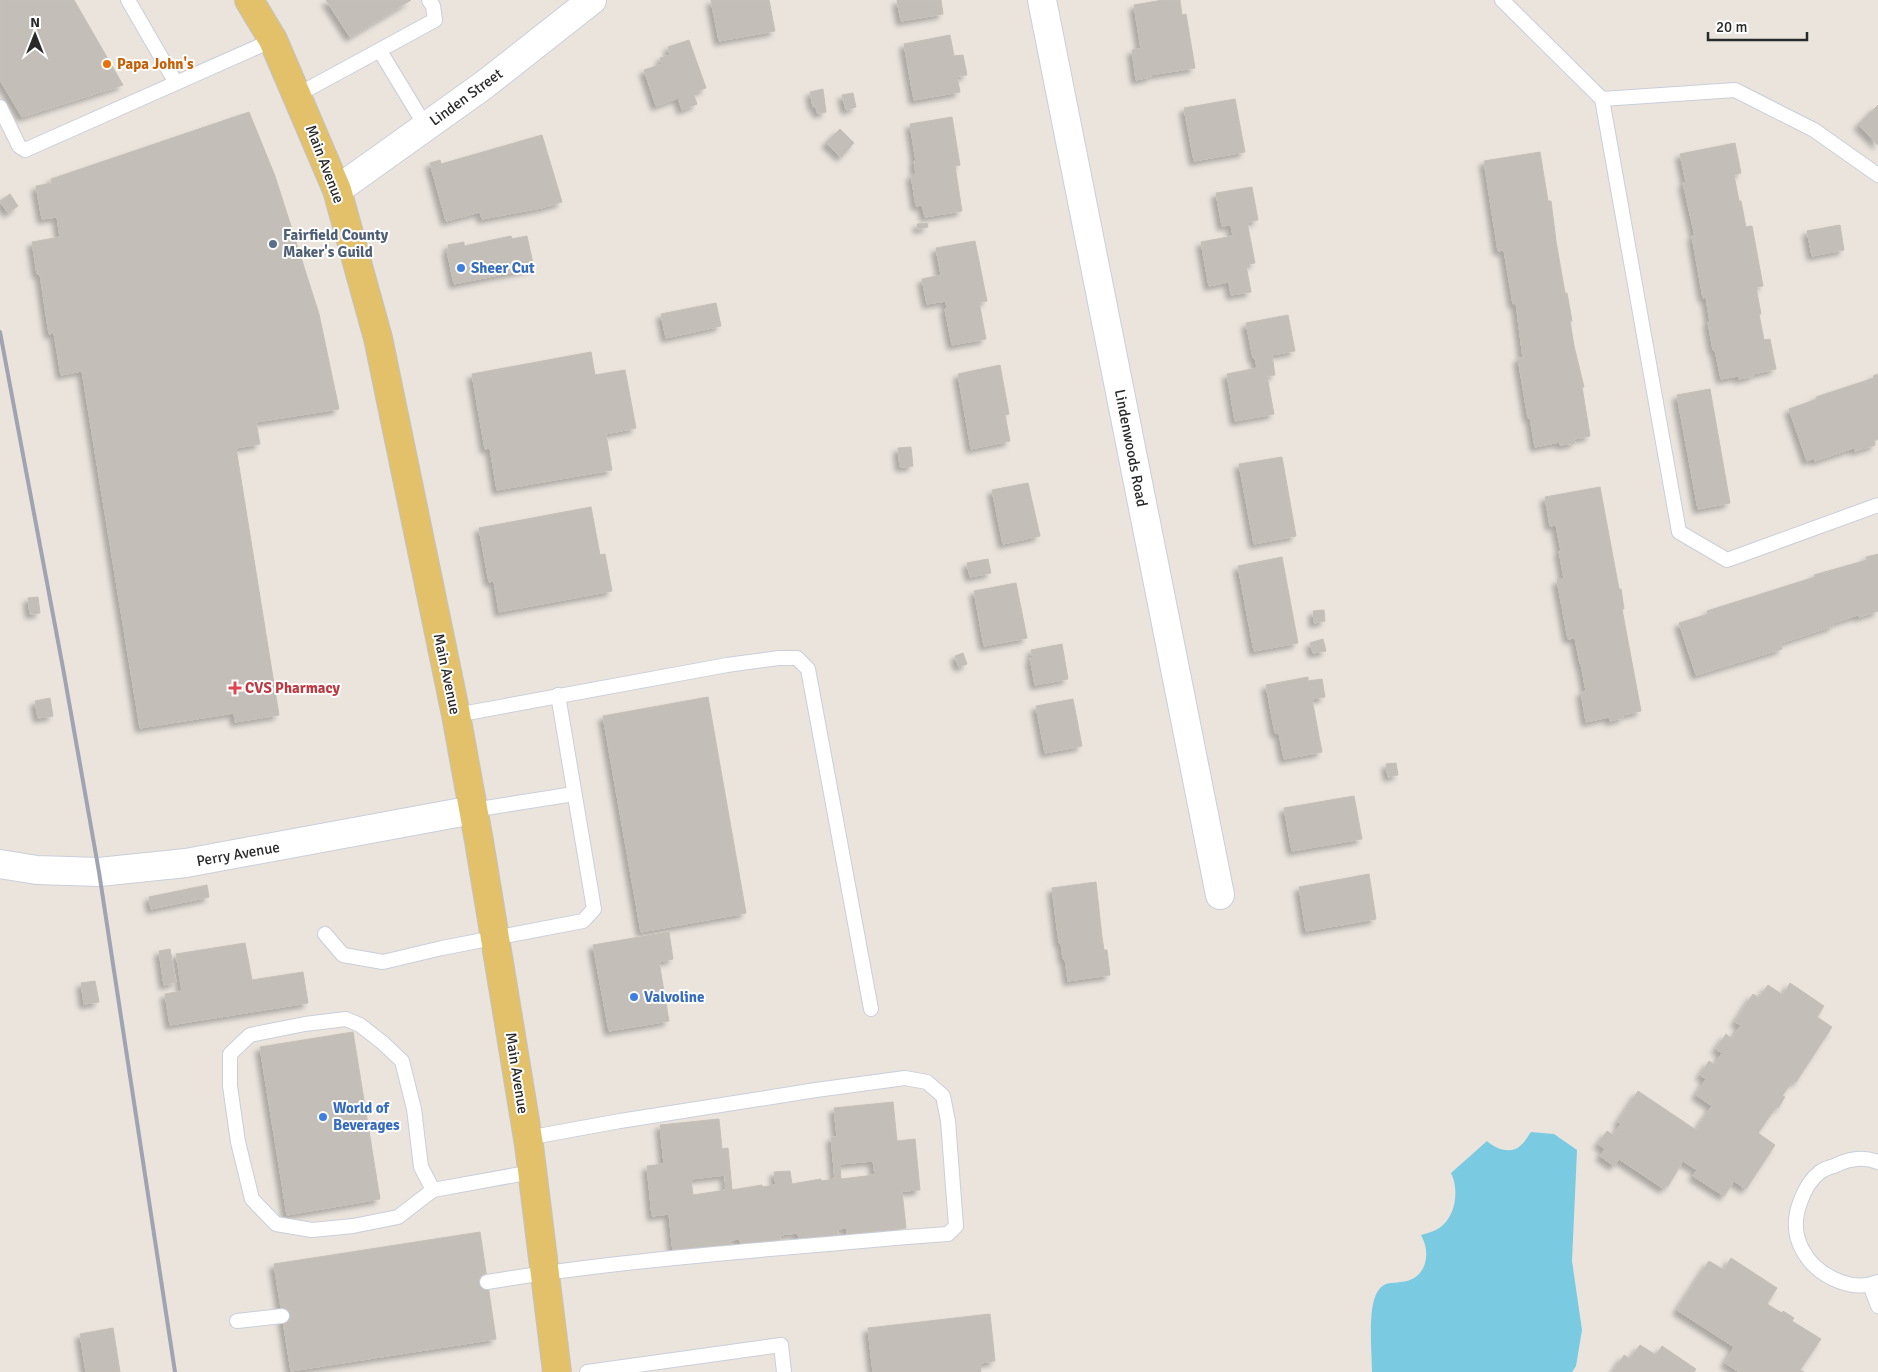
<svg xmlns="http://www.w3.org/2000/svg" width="1878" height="1372" font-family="Signika,sans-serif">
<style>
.water{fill:#7acae2}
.building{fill:#c3beb8;stroke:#c5bfb7;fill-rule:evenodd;filter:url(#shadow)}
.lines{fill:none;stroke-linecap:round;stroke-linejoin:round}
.service-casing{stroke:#cbceda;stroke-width:16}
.minor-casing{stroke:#cbceda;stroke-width:30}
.primary-casing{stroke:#c3c3c3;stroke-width:30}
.service{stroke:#fff;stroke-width:14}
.minor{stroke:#fff;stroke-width:28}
.primary{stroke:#e2c16a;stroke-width:28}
.rail{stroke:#a0a3b2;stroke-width:4}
.food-dot{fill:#e8710a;stroke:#fff;stroke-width:2}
.service-dot{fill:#5c6f8a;stroke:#fff;stroke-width:2}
.shop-dot{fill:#3f7fe0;stroke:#fff;stroke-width:2}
.health-dot{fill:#e0444e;stroke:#fff;stroke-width:2}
.labels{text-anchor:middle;stroke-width:4;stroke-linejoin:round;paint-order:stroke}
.food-label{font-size:15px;font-weight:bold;fill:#c56008;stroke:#fff;text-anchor:start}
.street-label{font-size:15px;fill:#292929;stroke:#fff}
.service-label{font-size:15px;font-weight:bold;fill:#4e5e75;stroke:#fff;text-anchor:start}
.shop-label{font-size:15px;font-weight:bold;fill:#366cbe;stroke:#fff;text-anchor:start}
.health-label{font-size:15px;font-weight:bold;fill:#be3a42;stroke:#fff;text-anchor:start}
</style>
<defs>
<filter id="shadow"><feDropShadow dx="-4.5" dy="4.5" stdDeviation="2.5" flood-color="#0004"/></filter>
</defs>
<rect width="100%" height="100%" fill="#eae4dd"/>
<!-- water -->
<path class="water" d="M1531,1132L1554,1134L1577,1150L1572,1261L1582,1330L1576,1366L1572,1372H1372C1372,1353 1367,1306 1378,1291C1385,1281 1390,1284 1401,1282C1426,1280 1432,1254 1421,1235C1428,1233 1437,1231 1443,1225C1456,1213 1459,1189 1451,1173L1487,1141C1495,1149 1512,1155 1521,1145C1525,1142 1528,1136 1531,1132Z"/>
<!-- building -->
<g class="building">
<polygon points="0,0 74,0 123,85 22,117 0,80"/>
<polygon points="326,0 411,0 350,37"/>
<polygon points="711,0 769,0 775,31 719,41"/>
<polygon points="897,0 941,0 943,14 901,21"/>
<polygon points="1163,0 1180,0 1182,15 1186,14 1195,68 1150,75 1151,77 1136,80 1132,50 1141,49 1134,5"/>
<polygon points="950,35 954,56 963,55 967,75 957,76 960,92 914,100 904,44"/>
<polygon points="689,40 706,88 693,93 697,104 682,110 678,98 656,106 644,70 662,64 660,58 670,55 668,47"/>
<polygon points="823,89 826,112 817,113 816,106 813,107 810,92"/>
<polygon points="853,93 856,107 846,110 842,95"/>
<polygon points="1235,99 1245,152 1194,161 1184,108"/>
<polygon points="1878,105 1878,145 1858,125"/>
<polygon points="249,112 275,176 319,314 339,409 256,422 260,444 236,448 279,715 235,722 234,713 140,728 82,371 61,375 54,333 49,334 40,274 37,274 32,242 60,237 57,217 42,219 36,186 52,183 51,179"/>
<polygon points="952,117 960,165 955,166 962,211 925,217 922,205 916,206 911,175 916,174 914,161 916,161 910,124"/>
<polygon points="840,129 854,143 841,157 826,143"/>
<polygon points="542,135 562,202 541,208 482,219 480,212 446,221 430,163 440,160 441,164"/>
<polygon points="1735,143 1741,173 1734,175 1739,201 1741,201 1746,227 1752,226 1763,286 1756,287 1761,314 1759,314 1764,340 1770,339 1776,369 1753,374 1753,376 1739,379 1738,376 1721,379 1715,350 1713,350 1708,322 1710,322 1706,297 1703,298 1692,236 1695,236 1683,183 1686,182 1680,154"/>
<polygon points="1540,152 1548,201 1551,201 1556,241 1565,293 1567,293 1572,321 1570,321 1574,346 1584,387 1582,387 1590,436 1574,439 1575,443 1560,445 1560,442 1535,447 1530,417 1528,418 1518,358 1523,358 1516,303 1513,304 1504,250 1498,251 1484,161"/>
<polygon points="1252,187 1258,220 1247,222 1255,263 1246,265 1251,292 1231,295 1229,282 1209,286 1201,242 1233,236 1231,225 1222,226 1216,193"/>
<polygon points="10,194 18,206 8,213 0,201"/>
<polygon points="927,223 928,227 918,229 917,224"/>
<polygon points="1840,225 1844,250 1812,256 1807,231"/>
<polygon points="511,236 512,239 527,236 534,268 454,284 447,251 449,251 448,245 464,242 464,246"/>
<polygon points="975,241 987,301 979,302 986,339 952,345 945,309 947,309 946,301 927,304 922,279 941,275 936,248"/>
<polygon points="716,303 721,326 666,338 661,314"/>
<polygon points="1288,315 1295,351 1272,355 1275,375 1267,376 1274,414 1235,421 1227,374 1257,368 1255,358 1253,358 1246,323"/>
<polygon points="591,352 595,375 625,370 636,428 606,434 612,470 497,490 490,448 485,449 472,374"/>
<polygon points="1000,365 1009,414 1005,415 1010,441 971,449 958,374"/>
<polygon points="1878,374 1878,439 1874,441 1875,445 1855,451 1854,448 1815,461 1814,458 1807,461 1789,409 1817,399 1816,397 1874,378 1873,376"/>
<polygon points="1710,389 1730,503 1698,509 1677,395"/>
<polygon points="911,447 913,466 900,467 898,448"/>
<polygon points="1282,457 1296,536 1254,544 1239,464"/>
<polygon points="1028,483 1040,536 1003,544 992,490"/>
<polygon points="1600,487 1619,589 1621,589 1624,609 1622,609 1641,711 1623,715 1623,718 1610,721 1609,717 1586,722 1581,692 1586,691 1581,664 1580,664 1575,638 1568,639 1557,580 1564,579 1559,551 1561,551 1556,525 1550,526 1545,497"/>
<polygon points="591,507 600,555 605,554 612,591 499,612 494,581 489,582 479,528"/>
<polygon points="1878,554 1878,611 1859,617 1858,615 1833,623 1833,626 1781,643 1782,649 1696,675 1679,623 1708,614 1707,611 1815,577 1814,575 1867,560 1866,557"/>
<polygon points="1282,557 1298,643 1254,651 1238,566"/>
<polygon points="988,559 991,573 970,577 967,563"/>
<polygon points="1016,583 1027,638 984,646 974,591"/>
<polygon points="38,597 40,613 30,614 28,598"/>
<polygon points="1324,610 1325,621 1314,623 1313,611"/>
<polygon points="1323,639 1326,651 1313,653 1310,643"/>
<polygon points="1062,644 1068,679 1035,685 1030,658 1033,658 1031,650"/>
<polygon points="963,653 967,664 959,667 955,656"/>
<polygon points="1308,677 1308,681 1322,679 1325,697 1312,699 1322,752 1284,759 1279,733 1275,733 1266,685"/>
<polygon points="708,697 746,913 641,932 603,716"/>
<polygon points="50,698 53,716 38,718 35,701"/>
<polygon points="1073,699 1082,746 1045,753 1036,706"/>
<polygon points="1396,763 1398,775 1388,777 1386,764"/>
<polygon points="1354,796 1362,839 1292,851 1284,808"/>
<polygon points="1369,874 1376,919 1306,931 1299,887"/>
<polygon points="1096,882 1102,937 1104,950 1107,950 1110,975 1068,981 1065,959 1063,959 1061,943 1059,943 1052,888"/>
<polygon points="207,885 209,897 151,909 149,897"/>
<polygon points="669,932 673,959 659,962 669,1021 609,1031 593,945"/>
<polygon points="245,943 252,980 303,972 308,1003 170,1025 165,994 182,991 176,954"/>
<polygon points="170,949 176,982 164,985 159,951"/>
<polygon points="95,981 99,1002 84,1004 81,983"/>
<polygon points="1790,983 1824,1006 1817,1017 1832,1027 1796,1082 1793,1080 1782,1096 1785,1097 1778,1108 1776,1107 1758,1133 1775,1145 1746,1189 1734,1181 1724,1196 1693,1176 1697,1170 1683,1161 1668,1186 1666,1185 1664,1189 1619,1159 1614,1166 1600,1156 1605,1149 1598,1144 1607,1131 1613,1135 1621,1124 1618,1122 1638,1091 1696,1130 1712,1106 1696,1095 1706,1079 1700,1075 1709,1061 1715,1065 1722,1053 1716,1049 1726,1034 1732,1039 1741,1025 1735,1022 1753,994 1759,998 1768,985 1783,995"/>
<polygon points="353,1032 380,1199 287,1215 260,1047"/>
<path d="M893,1102L897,1141L915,1139L920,1190L902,1191L906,1228L847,1234V1228L838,1229V1235L799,1240L798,1233L780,1235V1241L741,1245L740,1239L731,1240L732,1246L673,1252L669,1214L652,1216L647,1166L664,1164L660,1125L719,1119L722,1149L728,1148L732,1190L762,1185V1187L776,1185L774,1172L790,1171L792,1184L821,1179V1181L835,1179L831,1137H837L834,1108ZM873,1161L875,1175L841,1179L840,1164ZM725,1175L726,1190L693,1195L691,1179Z"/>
<polygon points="480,1232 496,1339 291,1371 274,1264"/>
<polygon points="1731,1258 1777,1288 1767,1304 1782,1313 1783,1311 1794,1318 1792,1321 1821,1339 1800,1370 1804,1372 1739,1372 1725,1363 1734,1347 1677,1310 1709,1261 1724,1270"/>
<polygon points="990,1314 995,1361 980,1363 981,1372 873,1372 868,1328"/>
<polygon points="113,1328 120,1372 86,1372 80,1334"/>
<polygon points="1640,1345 1656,1355 1662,1346 1696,1369 1694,1372 1613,1372 1624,1355 1630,1359"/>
</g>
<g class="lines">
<defs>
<g id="service">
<polyline points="128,0 176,83"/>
<polyline points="1502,0 1602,99 1679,532 1727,560 1878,505"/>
<polyline points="380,51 426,127"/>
<polyline points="297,95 435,20 433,6 429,0"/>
<polyline points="1602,99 1735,90 1814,130 1878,175"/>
<polyline points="0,107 19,146 25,150 273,40"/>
<polyline points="456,715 727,665 779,658 797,658 808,669 871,1009"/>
<polyline points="473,810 574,794"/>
<polyline points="325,934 343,955 383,962 442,948 583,921 594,909 558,695"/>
<path d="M1878,1162C1863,1156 1848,1159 1834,1166C1830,1167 1824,1169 1820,1172C1811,1179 1805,1189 1801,1200C1786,1236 1806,1269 1841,1282C1852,1286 1866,1287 1878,1282"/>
<polyline points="433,1190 398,1217 353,1226 312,1230 276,1224 252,1199 238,1142 230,1086 230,1054 250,1035 305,1024 346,1019 360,1025 383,1043 402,1061 414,1109 421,1167 433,1190 532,1172"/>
<path d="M487,1282C626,1259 767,1250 907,1237L948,1234L956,1226L948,1121L943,1096L927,1082L905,1078L816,1090L620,1121L527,1138"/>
<polyline points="1870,1285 1878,1306"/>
<polyline points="237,1321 282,1316"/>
<polyline points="587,1372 781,1345 784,1372"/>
</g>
<g id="minor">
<polyline points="1042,0 1220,895"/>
<polyline points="337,190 484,85 592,0"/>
<polyline points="0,864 37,870 99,872 186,863 473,810"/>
</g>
<polyline id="primary" points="249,0 273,40 337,190 378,338 456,715 479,841 529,1145 557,1372"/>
</defs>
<!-- service casing -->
<use href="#service" class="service-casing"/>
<!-- minor casing -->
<use href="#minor" class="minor-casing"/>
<!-- primary casing -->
<use href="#primary" class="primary-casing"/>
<!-- service -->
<use href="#service" class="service"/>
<!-- minor -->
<use href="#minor" class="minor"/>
<!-- primary -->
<use href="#primary" class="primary"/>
<!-- rail -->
<polyline class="rail" points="0,332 63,668 99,872 175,1372"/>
</g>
<!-- markers -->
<circle class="food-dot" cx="107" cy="64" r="5"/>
<circle class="service-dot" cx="273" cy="244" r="5"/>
<g class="shop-dot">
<circle cx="461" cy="268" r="5"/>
<circle cx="634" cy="997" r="5"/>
<circle cx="323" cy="1117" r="5"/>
</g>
<path class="health-dot" d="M232.5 680.5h5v5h5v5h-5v5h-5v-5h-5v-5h5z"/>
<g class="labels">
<!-- food labels -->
<g class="food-label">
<text x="117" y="69">Papa John's</text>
</g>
<!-- street labels -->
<g class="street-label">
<text transform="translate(466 97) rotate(-36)" y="5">Linden Street</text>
<text transform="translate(325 164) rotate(69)" y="5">Main Avenue</text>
<text transform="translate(1131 448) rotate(79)" y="5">Lindenwoods Road</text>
<text transform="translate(447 674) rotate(78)" y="5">Main Avenue</text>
<text transform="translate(238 854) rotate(-10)" y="5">Perry Avenue</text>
<text transform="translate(517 1073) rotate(81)" y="5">Main Avenue</text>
</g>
<!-- service labels -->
<g class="service-label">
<text x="283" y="240">Fairfield County<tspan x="283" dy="17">Maker's Guild</tspan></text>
</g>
<!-- shop labels -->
<g class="shop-label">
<text x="471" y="273">Sheer Cut</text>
<text x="644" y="1002">Valvoline</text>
<text x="333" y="1113">World of<tspan x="333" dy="17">Beverages</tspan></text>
</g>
<!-- health labels -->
<g class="health-label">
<text x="245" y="693">CVS Pharmacy</text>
</g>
</g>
<!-- north arrow -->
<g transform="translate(35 35)" stroke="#ffffff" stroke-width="4" paint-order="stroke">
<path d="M0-4L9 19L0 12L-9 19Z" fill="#292929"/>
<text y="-8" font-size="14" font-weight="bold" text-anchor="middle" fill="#292929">N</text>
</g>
<!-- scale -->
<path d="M1708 32v8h99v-8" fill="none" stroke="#292929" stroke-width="2.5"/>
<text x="1716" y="32" font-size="15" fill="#292929" stroke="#ffffff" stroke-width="4" paint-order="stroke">20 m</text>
</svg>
